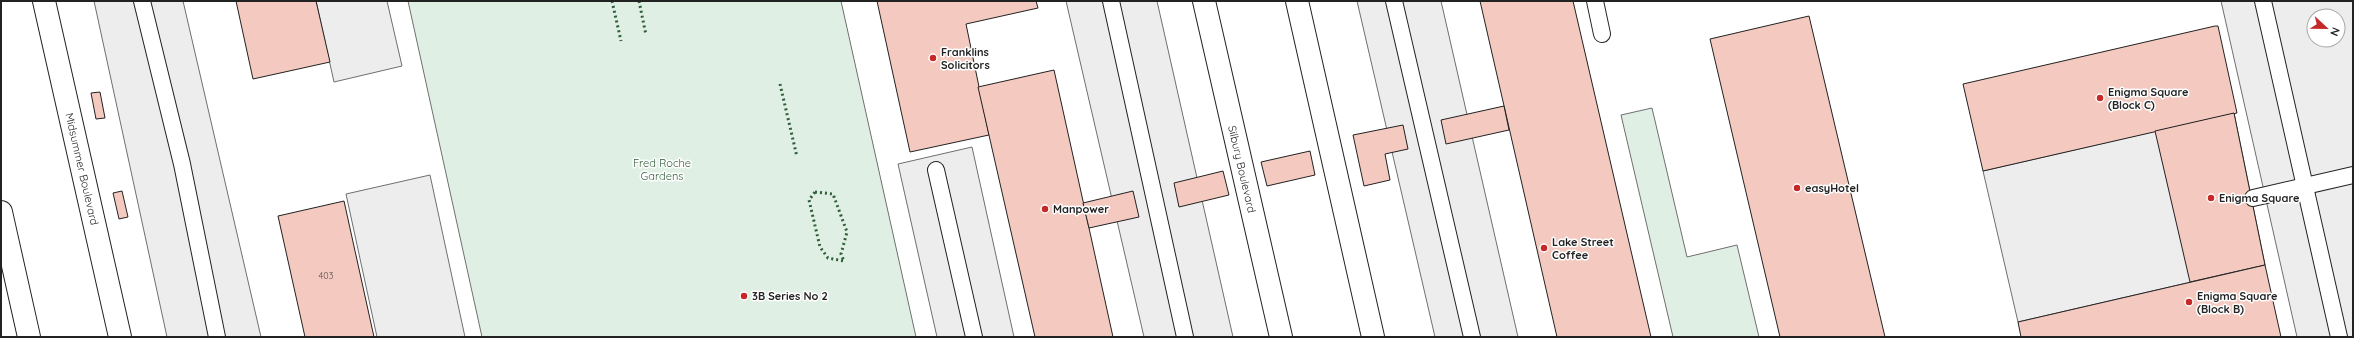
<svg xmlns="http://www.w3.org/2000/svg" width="2354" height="338" font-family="Quicksand,sans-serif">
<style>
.green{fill:#e0efe3;stroke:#6f6f6f}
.parking{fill:#ededed;stroke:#6f6f6f;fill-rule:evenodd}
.building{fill:#f3c9c0;stroke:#222}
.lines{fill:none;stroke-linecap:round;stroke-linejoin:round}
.service-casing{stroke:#222;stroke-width:18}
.minor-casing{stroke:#222;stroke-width:24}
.service{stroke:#fff;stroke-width:16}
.minor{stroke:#fff;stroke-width:22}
.hedge{stroke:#2f5e38;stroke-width:3;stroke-dasharray:2 3;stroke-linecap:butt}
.poi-dot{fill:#c62828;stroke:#fff;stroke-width:1.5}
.labels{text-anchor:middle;stroke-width:3;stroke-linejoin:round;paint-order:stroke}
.number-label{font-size:9px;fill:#564c4a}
.poi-label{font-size:11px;font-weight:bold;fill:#222;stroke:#fff;text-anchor:start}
.park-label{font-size:11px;fill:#2f5e38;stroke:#fff}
.street-label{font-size:11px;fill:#222;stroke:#fff}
</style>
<rect width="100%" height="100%" fill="#fff"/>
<!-- green -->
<g class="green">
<polygon points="408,1 841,1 916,337 482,337"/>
<polygon points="1652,108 1687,257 1737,245 1759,337 1673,337 1621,115"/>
</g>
<!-- parking -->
<g class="parking">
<polygon points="94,1 183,1 261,337 167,337"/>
<polygon points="316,1 387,1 402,66 334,82"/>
<polygon points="1066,1 1157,1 1233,337 1144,337"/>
<polygon points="1357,1 1441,1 1518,337 1435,337"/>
<path d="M2221,1H2353V337H2297ZM2314,16H2338V40H2314Z"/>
<polygon points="2234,113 2265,265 2018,322 1983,171"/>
<polygon points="972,147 1014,337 937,337 898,164"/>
<polygon points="430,175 465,337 377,337 346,194"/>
</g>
<!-- building -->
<g class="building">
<polygon points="236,1 316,1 330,62 253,79"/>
<polygon points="877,1 1036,1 1038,8 966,24 989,135 910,152"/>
<polygon points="1480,1 1573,1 1651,337 1557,337"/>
<polygon points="1809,16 1885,337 1780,337 1710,39"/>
<polygon points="2215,26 2218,26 2237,113 1983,171 1963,84"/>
<polygon points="1054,70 1089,228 1113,337 1035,337 978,87"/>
<polygon points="100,92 105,118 96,119 91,93"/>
<polygon points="1504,106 1509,130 1446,144 1441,120"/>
<polygon points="2234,113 2265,265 2190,282 2155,131"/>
<polygon points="1403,125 1408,149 1385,154 1390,180 1364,186 1353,135"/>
<polygon points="1310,151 1315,175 1267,186 1261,162"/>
<polygon points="1223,171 1229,195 1179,207 1174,183"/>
<polygon points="122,191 128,217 119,219 113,193"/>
<polygon points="1133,191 1139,217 1089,228 1083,203"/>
<polygon points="344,201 374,337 305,337 278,216"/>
<polygon points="2265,265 2281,337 2021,337 2018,322"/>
</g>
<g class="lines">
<defs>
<g id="service">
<polyline points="142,1 182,164 217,337"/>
<polyline points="1111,1 1185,337"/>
<polyline points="1394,1 1472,337"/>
<polyline points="1595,1 1602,34"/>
<polyline points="2263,1 2339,337"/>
<polyline points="936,170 974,337"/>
<polyline points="2253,198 2353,175"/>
</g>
<g id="minor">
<polyline points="44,1 120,337"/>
<polyline points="1204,1 1281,337"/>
<polyline points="1297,1 1373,337"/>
<polyline points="1,212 29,337"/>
</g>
</defs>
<!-- service casing -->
<use href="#service" class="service-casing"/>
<!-- minor casing -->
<use href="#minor" class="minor-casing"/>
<!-- service -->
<use href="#service" class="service"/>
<!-- minor -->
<use href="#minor" class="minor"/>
<!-- hedge -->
<g class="hedge">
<polyline points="612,1 621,41"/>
<polyline points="639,1 646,35"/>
<polyline points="780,84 797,157"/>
<polygon points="815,192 833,194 847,232 841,254 844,261 828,258 820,247 809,200"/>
</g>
</g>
<!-- markers -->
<g class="poi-dot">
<circle cx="933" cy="58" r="4"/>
<circle cx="2100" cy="98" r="4"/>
<circle cx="1797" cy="188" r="4"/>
<circle cx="2211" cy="198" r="4"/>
<circle cx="1045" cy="209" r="4"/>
<circle cx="1544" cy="248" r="4"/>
<circle cx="744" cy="296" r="4"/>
<circle cx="2189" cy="302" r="4"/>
</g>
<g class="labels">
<!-- number labels -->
<g class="number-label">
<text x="326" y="279">403</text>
</g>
<!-- poi labels -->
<g class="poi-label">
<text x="941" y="56">Franklins<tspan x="941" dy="13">Solicitors</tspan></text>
<text x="2108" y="96">Enigma Square<tspan x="2108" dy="13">(Block C)</tspan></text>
<text x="1805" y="192">easyHotel</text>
<text x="2219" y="202">Enigma Square</text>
<text x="1053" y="213">Manpower</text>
<text x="1552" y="246">Lake Street<tspan x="1552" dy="13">Coffee</tspan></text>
<text x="752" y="300">3B Series No 2</text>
<text x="2197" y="300">Enigma Square<tspan x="2197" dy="13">(Block B)</tspan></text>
</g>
<!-- park labels -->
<g class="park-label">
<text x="662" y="167">Fred Roche<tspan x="662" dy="13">Gardens</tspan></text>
</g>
<!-- street labels -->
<g class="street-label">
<text transform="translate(82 169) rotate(77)" y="4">Midsummer Boulevard</text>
<text transform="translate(1242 169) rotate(77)" y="4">Silbury Boulevard</text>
</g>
</g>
<!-- border -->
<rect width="2354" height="338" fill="none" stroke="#222222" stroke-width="4"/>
<!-- north arrow -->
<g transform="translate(2326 28) rotate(112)"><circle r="19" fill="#ffffff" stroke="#a7a7a7"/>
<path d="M0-3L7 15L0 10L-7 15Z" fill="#c62828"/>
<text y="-6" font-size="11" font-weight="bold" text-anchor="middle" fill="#222222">N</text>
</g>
</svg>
